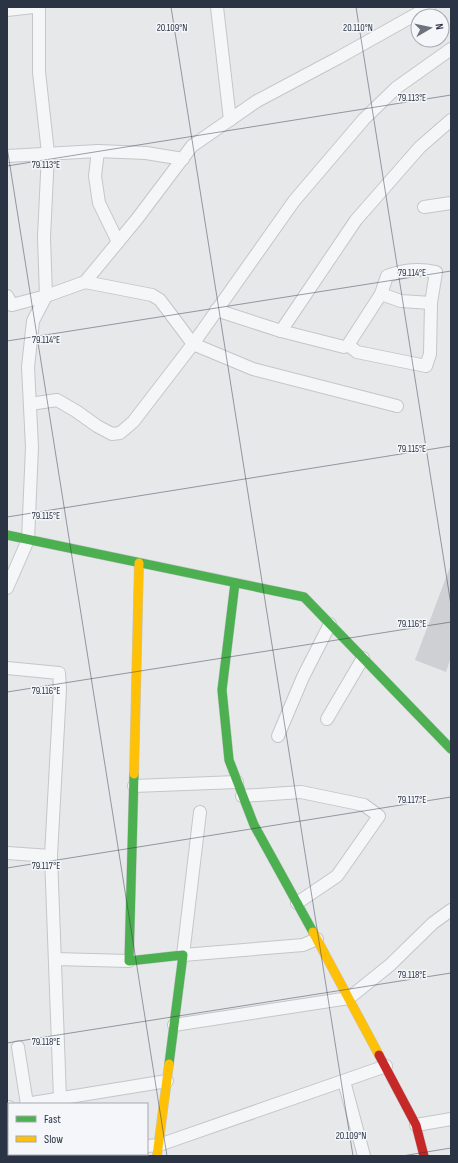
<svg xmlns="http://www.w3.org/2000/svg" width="458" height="1163" font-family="'Sofia Sans Condensed',sans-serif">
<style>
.building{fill:#ced0d3}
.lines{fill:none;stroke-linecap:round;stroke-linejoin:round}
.street-casing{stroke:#c4c6c8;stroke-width:14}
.fast-casing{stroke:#c4c6c8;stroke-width:10}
.slow-casing{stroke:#c4c6c8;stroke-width:10}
.jam-casing{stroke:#c4c6c8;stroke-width:10}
.street{stroke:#f5f6f7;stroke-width:12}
.fast{stroke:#4caf50;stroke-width:9}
.slow{stroke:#ffc107;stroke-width:9}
.jam{stroke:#c62828;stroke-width:9}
.ticks{fill:none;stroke:#2b3445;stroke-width:1;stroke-opacity:0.45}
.ticks-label{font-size:10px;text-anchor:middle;fill:#2b3445;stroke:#f4f6f9;stroke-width:3;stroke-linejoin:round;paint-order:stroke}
</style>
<rect width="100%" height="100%" fill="#e6e8ea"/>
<!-- building -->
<polygon class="building" points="450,567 451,657 446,672 415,660"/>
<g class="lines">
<defs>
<g id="street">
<polyline points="217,7 230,120"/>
<polyline points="7,10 33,7"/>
<polyline points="98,151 95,176 99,203 118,242"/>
<polyline points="7,156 98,151 146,153 183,159"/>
<polyline points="424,207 451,203"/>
<polyline points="85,282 152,295 160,300 193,344 253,369 397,406"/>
<polyline points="381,294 401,301 431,303"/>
<polyline points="7,296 12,305 46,296 85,282 137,219 192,146 257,101 338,58 429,7"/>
<path d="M216,310L281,331L344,347L348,345L381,294L387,276C404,270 418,268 436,272L431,303L430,354L426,366L357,352L348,345"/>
<polyline points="281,331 356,220 420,147 451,120"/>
<polyline points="30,404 57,400 76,411 97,426 112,434 120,433 133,422 193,344 294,201 364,119 396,88 451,49"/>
<polyline points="7,588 28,540 32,447 28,367 33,321 46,296 44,237 48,153 39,72 39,7"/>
<polyline points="7,668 59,673 60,689 51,856 60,1098"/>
<polyline points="327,719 363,658"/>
<polyline points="278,736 303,677 330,624"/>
<polyline points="134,786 237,782"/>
<polyline points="242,796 301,792 364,805 379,816 337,876 297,903"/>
<polyline points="200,812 183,955 303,945 317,939"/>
<polyline points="7,853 51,856"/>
<polyline points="55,959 129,961"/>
<polyline points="174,1025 349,998 390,965 433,923 451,910"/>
<polyline points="18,1047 27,1104"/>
<polyline points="344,1081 364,1156"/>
<polyline points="26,1104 167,1081"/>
<polyline points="7,1107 9,1107"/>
<polyline points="416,1125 451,1119"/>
<polyline points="147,1146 159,1145 386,1066"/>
<polyline points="47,1156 67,1154"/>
</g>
<g id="fast">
<polyline points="7,535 304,597 451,749"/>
<polyline points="235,583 222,690 229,760 254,825 313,932"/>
<polyline points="134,774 129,961 183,955 169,1064"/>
</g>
<g id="slow">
<polyline points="134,774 139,563"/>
<polyline points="313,932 379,1055"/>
<polyline points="157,1156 169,1064"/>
</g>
<polyline id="jam" points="379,1055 416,1125 424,1156"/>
</defs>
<!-- street casing -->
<use href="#street" class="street-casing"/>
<!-- fast casing -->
<use href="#fast" class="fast-casing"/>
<!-- slow casing -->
<use href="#slow" class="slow-casing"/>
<!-- jam casing -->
<use href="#jam" class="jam-casing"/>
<!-- street -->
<use href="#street" class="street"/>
<!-- fast -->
<use href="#fast" class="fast"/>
<!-- slow -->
<use href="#slow" class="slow"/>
<!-- jam -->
<use href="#jam" class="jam"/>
</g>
<!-- ticks -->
<path class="ticks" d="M171,7L353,1156M356,7L451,605M7,147L167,1156M7,166L451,95M7,341L451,271M7,517L451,446M7,692L451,622M7,868L451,797M7,1043L451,973M402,1156L451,1148"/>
<g class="ticks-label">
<text x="172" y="31">20.109°N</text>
<text x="358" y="31">20.110°N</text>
<text x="412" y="101">79.113°E</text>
<text x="46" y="168">79.113°E</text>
<text x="412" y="276">79.114°E</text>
<text x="46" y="343">79.114°E</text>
<text x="412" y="452">79.115°E</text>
<text x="46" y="519">79.115°E</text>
<text x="412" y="627">79.116°E</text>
<text x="46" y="694">79.116°E</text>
<text x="412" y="803">79.117°E</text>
<text x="46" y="869">79.117°E</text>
<text x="412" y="978">79.118°E</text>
<text x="46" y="1045">79.118°E</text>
<text x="351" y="1139">20.109°N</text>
</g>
<!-- border -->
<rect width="458" height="1163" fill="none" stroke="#2b3445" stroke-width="16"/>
<!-- legend -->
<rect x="8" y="1103" width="140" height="52" fill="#f4f6f9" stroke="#a4a8b1"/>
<rect x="16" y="1116" width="20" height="6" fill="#4caf50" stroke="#a4a8b1"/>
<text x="44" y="1123" font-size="12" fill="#2b3445">Fast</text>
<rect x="16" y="1136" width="20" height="6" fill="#ffc107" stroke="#a4a8b1"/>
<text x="44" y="1143" font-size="12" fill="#2b3445">Slow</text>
<!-- north arrow -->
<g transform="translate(430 28) rotate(81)"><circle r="19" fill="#f4f6f9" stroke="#a4a8b1"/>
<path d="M0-3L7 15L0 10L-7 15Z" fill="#6c737f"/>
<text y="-6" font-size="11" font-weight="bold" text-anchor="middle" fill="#2b3445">N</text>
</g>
</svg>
